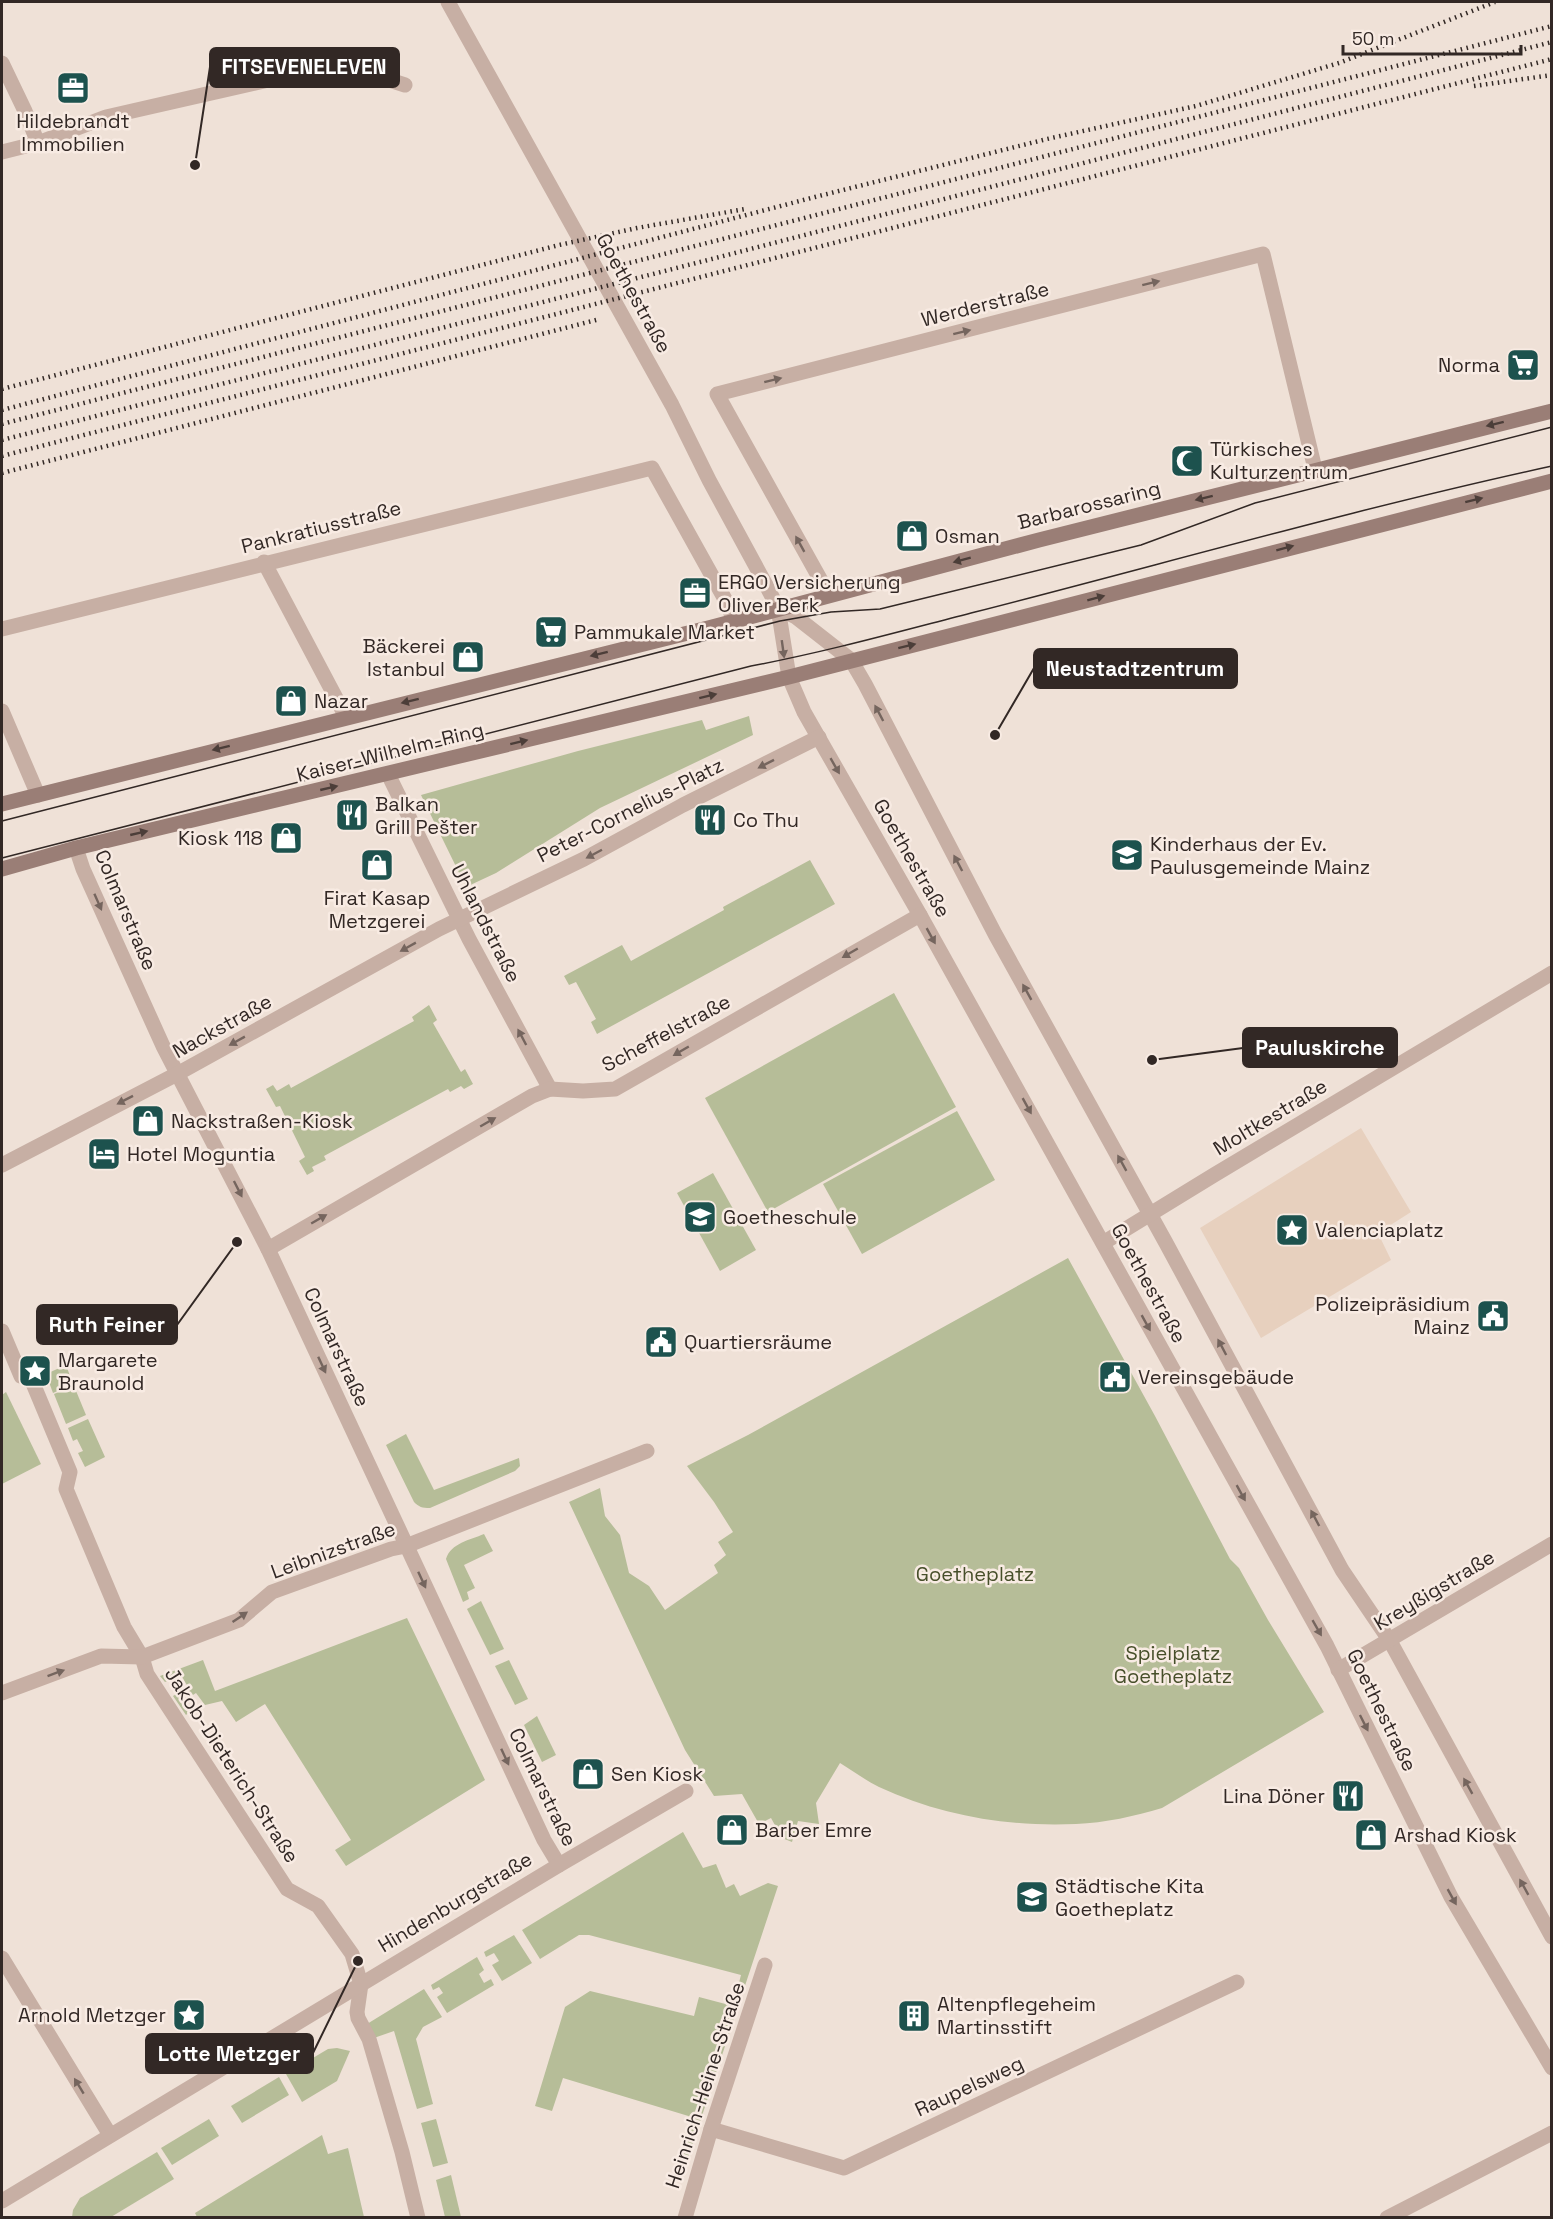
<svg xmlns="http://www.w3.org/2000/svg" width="1553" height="2219" font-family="'Space Grotesk',sans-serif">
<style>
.green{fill:#b6bd98}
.plaza{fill:#e7d0be}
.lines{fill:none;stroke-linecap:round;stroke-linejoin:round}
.street{stroke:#c7afa4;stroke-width:15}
.secondary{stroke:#9a7e76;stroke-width:15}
.tram{stroke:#322825;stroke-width:1.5}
.rail{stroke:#322825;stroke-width:4.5;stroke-dasharray:1.5 4.5;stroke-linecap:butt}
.oneway{fill:#75655e}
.oneway2{fill:#4c3e39}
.labels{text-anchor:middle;stroke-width:5;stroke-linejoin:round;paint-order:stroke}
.poi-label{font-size:20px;fill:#322825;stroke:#f8ebe3;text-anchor:start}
.street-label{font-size:20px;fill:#322825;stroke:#f8ebe3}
.park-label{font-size:20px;fill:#474f2a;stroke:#f8ebe3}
.leader{fill:none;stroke:#322825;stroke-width:2}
.callout-dot{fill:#322825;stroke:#f8ebe3;stroke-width:2}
.callout{fill:#322825;stroke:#322825;stroke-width:2}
.callout-label{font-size:21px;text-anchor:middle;font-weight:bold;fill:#fff}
</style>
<rect width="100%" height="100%" fill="#efe1d7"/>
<!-- green -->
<g class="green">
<polygon points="749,716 753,735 600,808 496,873 466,887 421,795 578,751 702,720 706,730"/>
<polygon points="810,860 835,904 597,1034 591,1022 596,1019 576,982 569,985 564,976 622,945 631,961 724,910 723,907"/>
<polygon points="894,993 956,1107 768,1212 705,1098"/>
<polygon points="429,1005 437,1020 433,1023 461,1072 465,1069 473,1084 464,1089 461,1086 450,1092 448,1089 324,1156 326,1160 312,1167 314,1171 307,1175 299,1161 305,1157 280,1106 276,1107 266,1089 273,1085 277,1091 289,1084 291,1088 414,1021 412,1017"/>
<polygon points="957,1111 995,1180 862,1254 823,1184"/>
<polygon points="713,1173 756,1250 720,1271 677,1193"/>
<path d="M1068,1258L1155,1416L1230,1559L1239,1568L1268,1620L1324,1712L1162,1808C1135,1816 1105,1823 1076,1824C1009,1827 941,1816 879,1787C865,1780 853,1771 840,1763L816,1803L819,1824L798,1821L792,1842L782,1838L771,1818L759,1824L742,1794L714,1796L685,1750L569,1502L600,1488L605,1516L620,1535L629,1573L649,1586L665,1610L718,1573L714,1565L726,1555L718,1542L733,1532L714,1502L687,1466L748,1435Z"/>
<polygon points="66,1365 73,1384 53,1393 46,1374"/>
<polygon points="74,1386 86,1415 66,1424 54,1394"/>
<polygon points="6,1392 41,1464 2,1484 2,1395"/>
<polygon points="88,1419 105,1457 85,1467 78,1453 83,1451 77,1439 73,1441 68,1428"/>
<path d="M406,1434L434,1490L519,1458L520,1466L515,1471L430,1508C422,1508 419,1507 414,1502L386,1445Z"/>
<path d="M484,1534L493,1551L464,1565L475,1588L467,1592L469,1599L463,1602L446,1559C451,1543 470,1540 484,1534Z"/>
<polygon points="481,1601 504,1649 490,1655 467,1609"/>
<polygon points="407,1618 485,1780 346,1866 335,1850 351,1840 265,1704 236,1722 222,1701 205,1705 196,1693 182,1702 189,1712 186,1715 173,1696 188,1687 181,1675 165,1682 160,1676 203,1660 215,1691"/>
<polygon points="509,1660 528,1699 515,1705 495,1666"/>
<polygon points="537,1716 556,1755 542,1762 524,1725"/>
<polygon points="683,1832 703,1868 716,1864 726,1888 734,1884 740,1896 768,1883 778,1886 688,2158 683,2156 695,2118 563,2078 552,2111 535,2106 565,2007 590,1991 694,2016 699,1997 733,2006 741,1975 589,1935 579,1935 540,1959 522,1930"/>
<polygon points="514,1935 532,1963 502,1981 492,1965 499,1961 494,1953 486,1957 484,1952"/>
<polygon points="477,1957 484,1970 479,1974 484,1983 491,1979 494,1985 447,2013 437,1997 443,1993 439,1987 433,1990 431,1985"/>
<polygon points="424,1989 442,2017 423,2027 416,2039 433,2104 417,2109 394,2031 371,2039 367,2024"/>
<polygon points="337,2048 350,2051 337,2081 302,2102 286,2074 328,2049"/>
<polygon points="279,2077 289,2095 242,2123 231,2106"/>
<polygon points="209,2119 219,2136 172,2165 161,2148"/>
<polygon points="436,2119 448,2163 433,2167 421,2123"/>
<polygon points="322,2135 328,2154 348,2148 364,2217 197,2217 195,2213"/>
<polygon points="157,2152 174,2179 111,2217 72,2217 73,2210 80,2198"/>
<polygon points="451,2175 461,2217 445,2217 436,2180"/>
</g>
<!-- plaza -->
<polygon class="plaza" points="1361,1128 1411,1212 1378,1233 1391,1260 1261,1338 1200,1228"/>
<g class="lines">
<!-- street -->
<g class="street">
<polyline points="448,2 672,405 709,480 766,585 778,608 789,677 804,712 920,915 1327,1646 1451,1897 1552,2068"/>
<polyline points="2,63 25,111 38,143"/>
<polyline points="2,152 38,143 106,117 303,72 333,68 374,75 405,85"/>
<polyline points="264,562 346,717"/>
<polyline points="829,595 717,394 1263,254 1315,469"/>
<polyline points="778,608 796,617 851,660 865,684 995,934 1166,1243 1342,1570 1390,1641 1552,1937"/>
<polyline points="2,629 652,468 726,601 734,621"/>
<polyline points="2,711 38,795"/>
<polyline points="388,774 469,939 550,1089"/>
<polyline points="76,848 83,869 163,1046 268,1249 544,1840 559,1865"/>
<polyline points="2,1165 177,1074 439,929 584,859 683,805 819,737"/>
<polyline points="1103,1243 1214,1175 1552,973"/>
<polyline points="268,1249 532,1096 550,1089 583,1091 615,1089 920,915"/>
<polyline points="2,1331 21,1376 27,1375 32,1381 70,1472 66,1489 124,1627 142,1657 147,1674 287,1889 318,1906 352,1954 361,1984 357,2012 358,2018 369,2039 402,2152 418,2218"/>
<polyline points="1338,1670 1552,1544"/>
<polyline points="2,1693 101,1656 142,1657 239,1620 272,1592 391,1549 406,1546 647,1451"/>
<polyline points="2,1958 110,2135"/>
<polyline points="711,2129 844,2168 1237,1982"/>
<polyline points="2,2201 559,1865 686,1791"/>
<polyline points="685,2218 711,2129 765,1965"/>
<polyline points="1387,2218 1552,2133"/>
</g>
<!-- secondary -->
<g class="secondary">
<polyline points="2,804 712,627 1039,540 1552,411"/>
<polyline points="2,869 76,848 789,677 1552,481"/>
</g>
<!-- tram -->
<g class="tram">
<polyline points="2,821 780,621 831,612 880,609 1141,545 1255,503 1552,427"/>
<path d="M2,858L751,666C826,652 901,631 975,612C1167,563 1358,508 1552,466"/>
</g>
<!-- rail -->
<g class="rail">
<polyline points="1474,86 1552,75"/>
<polyline points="2,389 559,245 637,228 745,209"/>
<polyline points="2,410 815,197 1047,139 1196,106 1339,63 1495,2"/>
<polyline points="2,424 1552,26"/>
<polyline points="2,440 700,262 1552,42"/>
<polyline points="2,456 1552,59"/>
<polyline points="2,473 600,319"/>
</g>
</g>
<!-- one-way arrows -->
<defs><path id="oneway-solid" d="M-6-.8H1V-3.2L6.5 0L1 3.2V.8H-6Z" transform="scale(1.5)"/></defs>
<g class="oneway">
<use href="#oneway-solid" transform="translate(1151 283) rotate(-14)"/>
<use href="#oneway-solid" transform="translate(962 332) rotate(-14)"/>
<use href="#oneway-solid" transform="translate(773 380) rotate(-14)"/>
<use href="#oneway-solid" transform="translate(800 544) rotate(-119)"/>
<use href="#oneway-solid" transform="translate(783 649) rotate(82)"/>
<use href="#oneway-solid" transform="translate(879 713) rotate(-118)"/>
<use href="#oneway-solid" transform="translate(766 764) rotate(153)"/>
<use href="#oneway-solid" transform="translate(835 766) rotate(60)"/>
<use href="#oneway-solid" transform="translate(594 854) rotate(152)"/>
<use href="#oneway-solid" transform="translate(958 863) rotate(-118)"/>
<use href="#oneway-solid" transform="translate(98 902) rotate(66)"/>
<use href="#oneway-solid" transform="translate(931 936) rotate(61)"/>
<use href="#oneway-solid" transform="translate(408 947) rotate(151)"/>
<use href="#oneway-solid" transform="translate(850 953) rotate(150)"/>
<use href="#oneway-solid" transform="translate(1027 992) rotate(-119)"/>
<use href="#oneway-solid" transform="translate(522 1037) rotate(-118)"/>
<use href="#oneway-solid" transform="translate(237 1041) rotate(151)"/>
<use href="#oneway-solid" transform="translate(681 1051) rotate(150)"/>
<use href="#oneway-solid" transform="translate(125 1100) rotate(153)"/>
<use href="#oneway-solid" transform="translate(1027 1106) rotate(61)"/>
<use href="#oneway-solid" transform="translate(488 1122) rotate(-30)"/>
<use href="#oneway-solid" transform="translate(1122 1163) rotate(-119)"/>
<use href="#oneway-solid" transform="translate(238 1189) rotate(63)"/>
<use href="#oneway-solid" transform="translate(319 1219) rotate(-30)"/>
<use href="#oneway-solid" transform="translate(1146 1323) rotate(61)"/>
<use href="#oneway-solid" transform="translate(1222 1347) rotate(-118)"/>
<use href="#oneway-solid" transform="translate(322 1365) rotate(65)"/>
<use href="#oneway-solid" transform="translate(1241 1493) rotate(61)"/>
<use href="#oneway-solid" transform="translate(1315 1518) rotate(-118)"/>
<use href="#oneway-solid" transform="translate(422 1580) rotate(65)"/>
<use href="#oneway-solid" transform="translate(240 1617) rotate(-34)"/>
<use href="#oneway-solid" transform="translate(1317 1628) rotate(60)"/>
<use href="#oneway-solid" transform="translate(56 1673) rotate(-20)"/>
<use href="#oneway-solid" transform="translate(1364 1723) rotate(63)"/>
<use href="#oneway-solid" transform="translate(505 1757) rotate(65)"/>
<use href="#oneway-solid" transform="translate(1468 1786) rotate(-119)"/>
<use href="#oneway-solid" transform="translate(1524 1887) rotate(-119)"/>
<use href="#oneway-solid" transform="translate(1452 1897) rotate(61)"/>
<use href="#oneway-solid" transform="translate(79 2086) rotate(-121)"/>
</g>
<g class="oneway2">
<use href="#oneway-solid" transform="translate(1495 424) rotate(166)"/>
<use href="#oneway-solid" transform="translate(1204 498) rotate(166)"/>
<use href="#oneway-solid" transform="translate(1474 500) rotate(-14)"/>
<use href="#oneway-solid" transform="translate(1285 548) rotate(-15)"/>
<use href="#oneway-solid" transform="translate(962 560) rotate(165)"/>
<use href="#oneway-solid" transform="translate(1096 598) rotate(-15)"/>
<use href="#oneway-solid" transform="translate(907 646) rotate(-14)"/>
<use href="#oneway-solid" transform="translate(599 654) rotate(166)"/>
<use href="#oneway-solid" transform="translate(708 696) rotate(-14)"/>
<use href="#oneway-solid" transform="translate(410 701) rotate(166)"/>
<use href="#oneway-solid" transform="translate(519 742) rotate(-14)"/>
<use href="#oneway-solid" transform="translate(221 748) rotate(166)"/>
<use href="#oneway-solid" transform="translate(329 788) rotate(-13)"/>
<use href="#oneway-solid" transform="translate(139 833) rotate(-13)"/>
</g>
<!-- icons -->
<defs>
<symbol id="office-square" viewBox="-11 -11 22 22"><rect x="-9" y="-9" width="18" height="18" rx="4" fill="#1d524e" stroke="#f8ebe3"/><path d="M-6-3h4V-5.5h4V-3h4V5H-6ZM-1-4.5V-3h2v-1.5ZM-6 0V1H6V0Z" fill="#fff"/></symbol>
<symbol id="supermarket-square" viewBox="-11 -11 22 22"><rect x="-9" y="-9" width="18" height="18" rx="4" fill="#1d524e" stroke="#f8ebe3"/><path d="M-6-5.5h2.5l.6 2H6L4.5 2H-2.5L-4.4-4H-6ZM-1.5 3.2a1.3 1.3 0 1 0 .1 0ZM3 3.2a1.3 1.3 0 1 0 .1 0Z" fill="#fff"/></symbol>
<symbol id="mosque-square" viewBox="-11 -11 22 22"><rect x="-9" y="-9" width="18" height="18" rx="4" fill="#1d524e" stroke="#f8ebe3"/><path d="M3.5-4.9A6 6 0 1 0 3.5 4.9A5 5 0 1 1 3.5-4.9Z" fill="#fff"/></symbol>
<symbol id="shop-square" viewBox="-11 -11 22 22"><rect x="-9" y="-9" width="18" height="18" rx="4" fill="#1d524e" stroke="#f8ebe3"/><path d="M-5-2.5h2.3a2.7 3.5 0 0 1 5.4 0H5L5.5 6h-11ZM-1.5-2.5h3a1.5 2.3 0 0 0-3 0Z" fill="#fff"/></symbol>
<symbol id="restaurant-square" viewBox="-11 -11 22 22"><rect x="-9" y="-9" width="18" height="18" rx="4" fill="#1d524e" stroke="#f8ebe3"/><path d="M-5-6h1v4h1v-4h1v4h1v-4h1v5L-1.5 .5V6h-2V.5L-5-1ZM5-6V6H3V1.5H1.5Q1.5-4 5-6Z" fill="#fff"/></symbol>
<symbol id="school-square" viewBox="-11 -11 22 22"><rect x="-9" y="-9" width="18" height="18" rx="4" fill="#1d524e" stroke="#f8ebe3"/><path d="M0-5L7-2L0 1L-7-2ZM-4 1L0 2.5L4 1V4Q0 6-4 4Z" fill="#fff"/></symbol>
<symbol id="hotel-square" viewBox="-11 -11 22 22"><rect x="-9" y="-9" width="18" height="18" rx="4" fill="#1d524e" stroke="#f8ebe3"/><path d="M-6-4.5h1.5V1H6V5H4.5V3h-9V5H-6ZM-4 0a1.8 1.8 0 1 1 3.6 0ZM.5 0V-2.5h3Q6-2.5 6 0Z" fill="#fff"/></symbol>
<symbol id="sight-square" viewBox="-11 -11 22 22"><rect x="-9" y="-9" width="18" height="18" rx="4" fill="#1d524e" stroke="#f8ebe3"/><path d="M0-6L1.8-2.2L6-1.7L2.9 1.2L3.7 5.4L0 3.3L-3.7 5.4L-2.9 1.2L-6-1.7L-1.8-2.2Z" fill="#fff"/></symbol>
<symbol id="civic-square" viewBox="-11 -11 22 22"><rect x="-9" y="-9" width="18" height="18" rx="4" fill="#1d524e" stroke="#f8ebe3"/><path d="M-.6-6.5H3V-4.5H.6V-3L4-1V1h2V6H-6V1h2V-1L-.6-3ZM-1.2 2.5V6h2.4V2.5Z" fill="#fff"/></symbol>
<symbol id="building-square" viewBox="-11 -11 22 22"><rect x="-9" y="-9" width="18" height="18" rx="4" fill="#1d524e" stroke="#f8ebe3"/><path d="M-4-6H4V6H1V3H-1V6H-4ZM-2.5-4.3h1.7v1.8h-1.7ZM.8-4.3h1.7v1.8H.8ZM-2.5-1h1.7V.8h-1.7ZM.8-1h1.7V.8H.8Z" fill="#fff"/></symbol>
</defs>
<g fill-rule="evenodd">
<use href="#office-square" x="54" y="69" width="38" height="38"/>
<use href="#supermarket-square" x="1504" y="346" width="38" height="38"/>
<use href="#mosque-square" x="1168" y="442" width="38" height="38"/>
<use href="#shop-square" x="893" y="517" width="38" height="38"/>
<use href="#office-square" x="676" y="574" width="38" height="38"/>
<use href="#supermarket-square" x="532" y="613" width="38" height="38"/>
<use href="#shop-square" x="449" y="638" width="38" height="38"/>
<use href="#shop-square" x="272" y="682" width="38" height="38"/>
<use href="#restaurant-square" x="333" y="796" width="38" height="38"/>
<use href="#restaurant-square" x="691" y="801" width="38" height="38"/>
<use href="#shop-square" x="267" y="819" width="38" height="38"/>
<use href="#school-square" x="1108" y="836" width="38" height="38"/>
<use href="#shop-square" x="358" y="846" width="38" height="38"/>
<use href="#shop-square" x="129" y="1102" width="38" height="38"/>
<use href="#hotel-square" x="85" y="1135" width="38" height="38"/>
<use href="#school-square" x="681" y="1198" width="38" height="38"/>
<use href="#sight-square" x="1273" y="1211" width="38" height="38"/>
<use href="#civic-square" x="1474" y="1297" width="38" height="38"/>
<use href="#civic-square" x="642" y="1323" width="38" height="38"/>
<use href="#sight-square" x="16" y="1352" width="38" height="38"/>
<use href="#civic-square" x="1096" y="1358" width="38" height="38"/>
<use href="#shop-square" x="569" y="1755" width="38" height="38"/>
<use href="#restaurant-square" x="1329" y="1777" width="38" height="38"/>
<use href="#shop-square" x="713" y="1811" width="38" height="38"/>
<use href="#shop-square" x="1352" y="1816" width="38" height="38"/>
<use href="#school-square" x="1013" y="1878" width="38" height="38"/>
<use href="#sight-square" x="170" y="1996" width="38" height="38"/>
<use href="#building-square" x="895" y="1997" width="38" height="38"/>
</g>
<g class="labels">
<!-- poi labels -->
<g class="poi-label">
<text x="73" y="128" text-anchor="middle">Hildebrandt<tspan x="73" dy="23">Immobilien</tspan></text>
<text x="1500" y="372" text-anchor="end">Norma</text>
<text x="1210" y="456">Türkisches<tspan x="1210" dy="23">Kulturzentrum</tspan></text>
<text x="935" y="543">Osman</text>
<text x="718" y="589">ERGO Versicherung<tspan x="718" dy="23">Oliver Berk</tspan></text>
<text x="574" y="639">Pammukale Market</text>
<text x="445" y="653" text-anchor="end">Bäckerei<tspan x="445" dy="23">Istanbul</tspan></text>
<text x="314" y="708">Nazar</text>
<text x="375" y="811">Balkan<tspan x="375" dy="23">Grill Pešter</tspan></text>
<text x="733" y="827">Co Thu</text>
<text x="263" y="845" text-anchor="end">Kiosk 118</text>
<text x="1150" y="851">Kinderhaus der Ev.<tspan x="1150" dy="23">Paulusgemeinde Mainz</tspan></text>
<text x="377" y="905" text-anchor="middle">Firat Kasap<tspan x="377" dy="23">Metzgerei</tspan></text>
<text x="171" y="1128">Nackstraßen-Kiosk</text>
<text x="127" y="1161">Hotel Moguntia</text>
<text x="723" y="1224">Goetheschule</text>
<text x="1315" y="1237">Valenciaplatz</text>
<text x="1470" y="1311" text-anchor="end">Polizeipräsidium<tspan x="1470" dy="23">Mainz</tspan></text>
<text x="684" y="1349">Quartiersräume</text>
<text x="58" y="1367">Margarete<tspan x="58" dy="23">Braunold</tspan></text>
<text x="1138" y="1384">Vereinsgebäude</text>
<text x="611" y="1781">Sen Kiosk</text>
<text x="1325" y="1803" text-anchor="end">Lina Döner</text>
<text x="755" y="1837">Barber Emre</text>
<text x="1394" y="1842">Arshad Kiosk</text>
<text x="1055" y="1893">Städtische Kita<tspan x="1055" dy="23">Goetheplatz</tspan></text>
<text x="937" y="2011">Altenpflegeheim<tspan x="937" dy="23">Martinsstift</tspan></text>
<text x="166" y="2022" text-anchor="end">Arnold Metzger</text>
</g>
<!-- street labels -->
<g class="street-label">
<text transform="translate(634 293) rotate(61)" y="7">Goethestraße</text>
<text transform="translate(985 304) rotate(-14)" y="7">Werderstraße</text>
<text transform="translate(1089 505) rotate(-14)" y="7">Barbarossaring</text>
<text transform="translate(321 527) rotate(-14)" y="7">Pankratiusstraße</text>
<text transform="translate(390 752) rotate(-14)" y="7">Kaiser-Wilhelm-Ring</text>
<text transform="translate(630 810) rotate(-27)" y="7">Peter-Cornelius-Platz</text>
<text transform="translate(912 858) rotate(60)" y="7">Goethestraße</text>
<text transform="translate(126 910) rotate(67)" y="7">Colmarstraße</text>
<text transform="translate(486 923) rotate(63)" y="7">Uhlandstraße</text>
<text transform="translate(222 1026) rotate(-29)" y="7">Nackstraße</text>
<text transform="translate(666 1033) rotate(-28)" y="7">Scheffelstraße</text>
<text transform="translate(1270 1117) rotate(-31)" y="7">Moltkestraße</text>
<text transform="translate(1149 1283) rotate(61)" y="7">Goethestraße</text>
<text transform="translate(337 1347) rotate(65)" y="7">Colmarstraße</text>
<text transform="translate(333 1550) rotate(-20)" y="7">Leibnizstraße</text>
<text transform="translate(1434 1590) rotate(-31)" y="7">Kreyßigstraße</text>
<text transform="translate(1382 1710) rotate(64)" y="7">Goethestraße</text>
<text transform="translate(232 1765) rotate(57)" y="7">Jakob-Dieterich-Straße</text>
<text transform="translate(543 1787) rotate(64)" y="7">Colmarstraße</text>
<text transform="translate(455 1902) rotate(-31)" y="7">Hindenburgstraße</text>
<text transform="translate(705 2085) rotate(-72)" y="7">Heinrich-Heine-Straße</text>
<text transform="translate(969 2086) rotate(-25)" y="7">Raupelsweg</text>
</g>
<!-- park labels -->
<g class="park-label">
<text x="975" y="1581">Goetheplatz</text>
<text x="1173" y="1660">Spielplatz<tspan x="1173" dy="23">Goetheplatz</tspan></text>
</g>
</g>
<!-- callouts -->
<path class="leader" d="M195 165L210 67M995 735L1034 668M1152 1060L1243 1048M237 1242L177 1325M358 1961L313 2053"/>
<g class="callout-dot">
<circle cx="195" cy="165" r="6"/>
<circle cx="995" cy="735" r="6"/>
<circle cx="1152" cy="1060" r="6"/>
<circle cx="237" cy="1242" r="6"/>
<circle cx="358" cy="1961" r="6"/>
</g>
<g class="callout">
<rect x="210" y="48" width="189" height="39" rx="6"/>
<rect x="1034" y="649" width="203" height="39" rx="6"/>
<rect x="1243" y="1028" width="154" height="39" rx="6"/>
<rect x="37" y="1305" width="140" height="39" rx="6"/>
<rect x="146" y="2034" width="167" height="39" rx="6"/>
</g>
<g class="callout-label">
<text x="304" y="74">FITSEVENELEVEN</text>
<text x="1135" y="676">Neustadtzentrum</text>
<text x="1320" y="1055">Pauluskirche</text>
<text x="107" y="1332">Ruth Feiner</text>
<text x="229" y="2061">Lotte Metzger</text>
</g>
<!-- border -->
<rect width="1553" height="2219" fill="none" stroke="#322825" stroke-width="6"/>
<!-- scale -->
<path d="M1343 45v9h178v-9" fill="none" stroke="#322825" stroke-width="3"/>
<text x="1352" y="45" font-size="18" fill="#322825" stroke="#f8ebe3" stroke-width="4.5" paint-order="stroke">50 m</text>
</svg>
